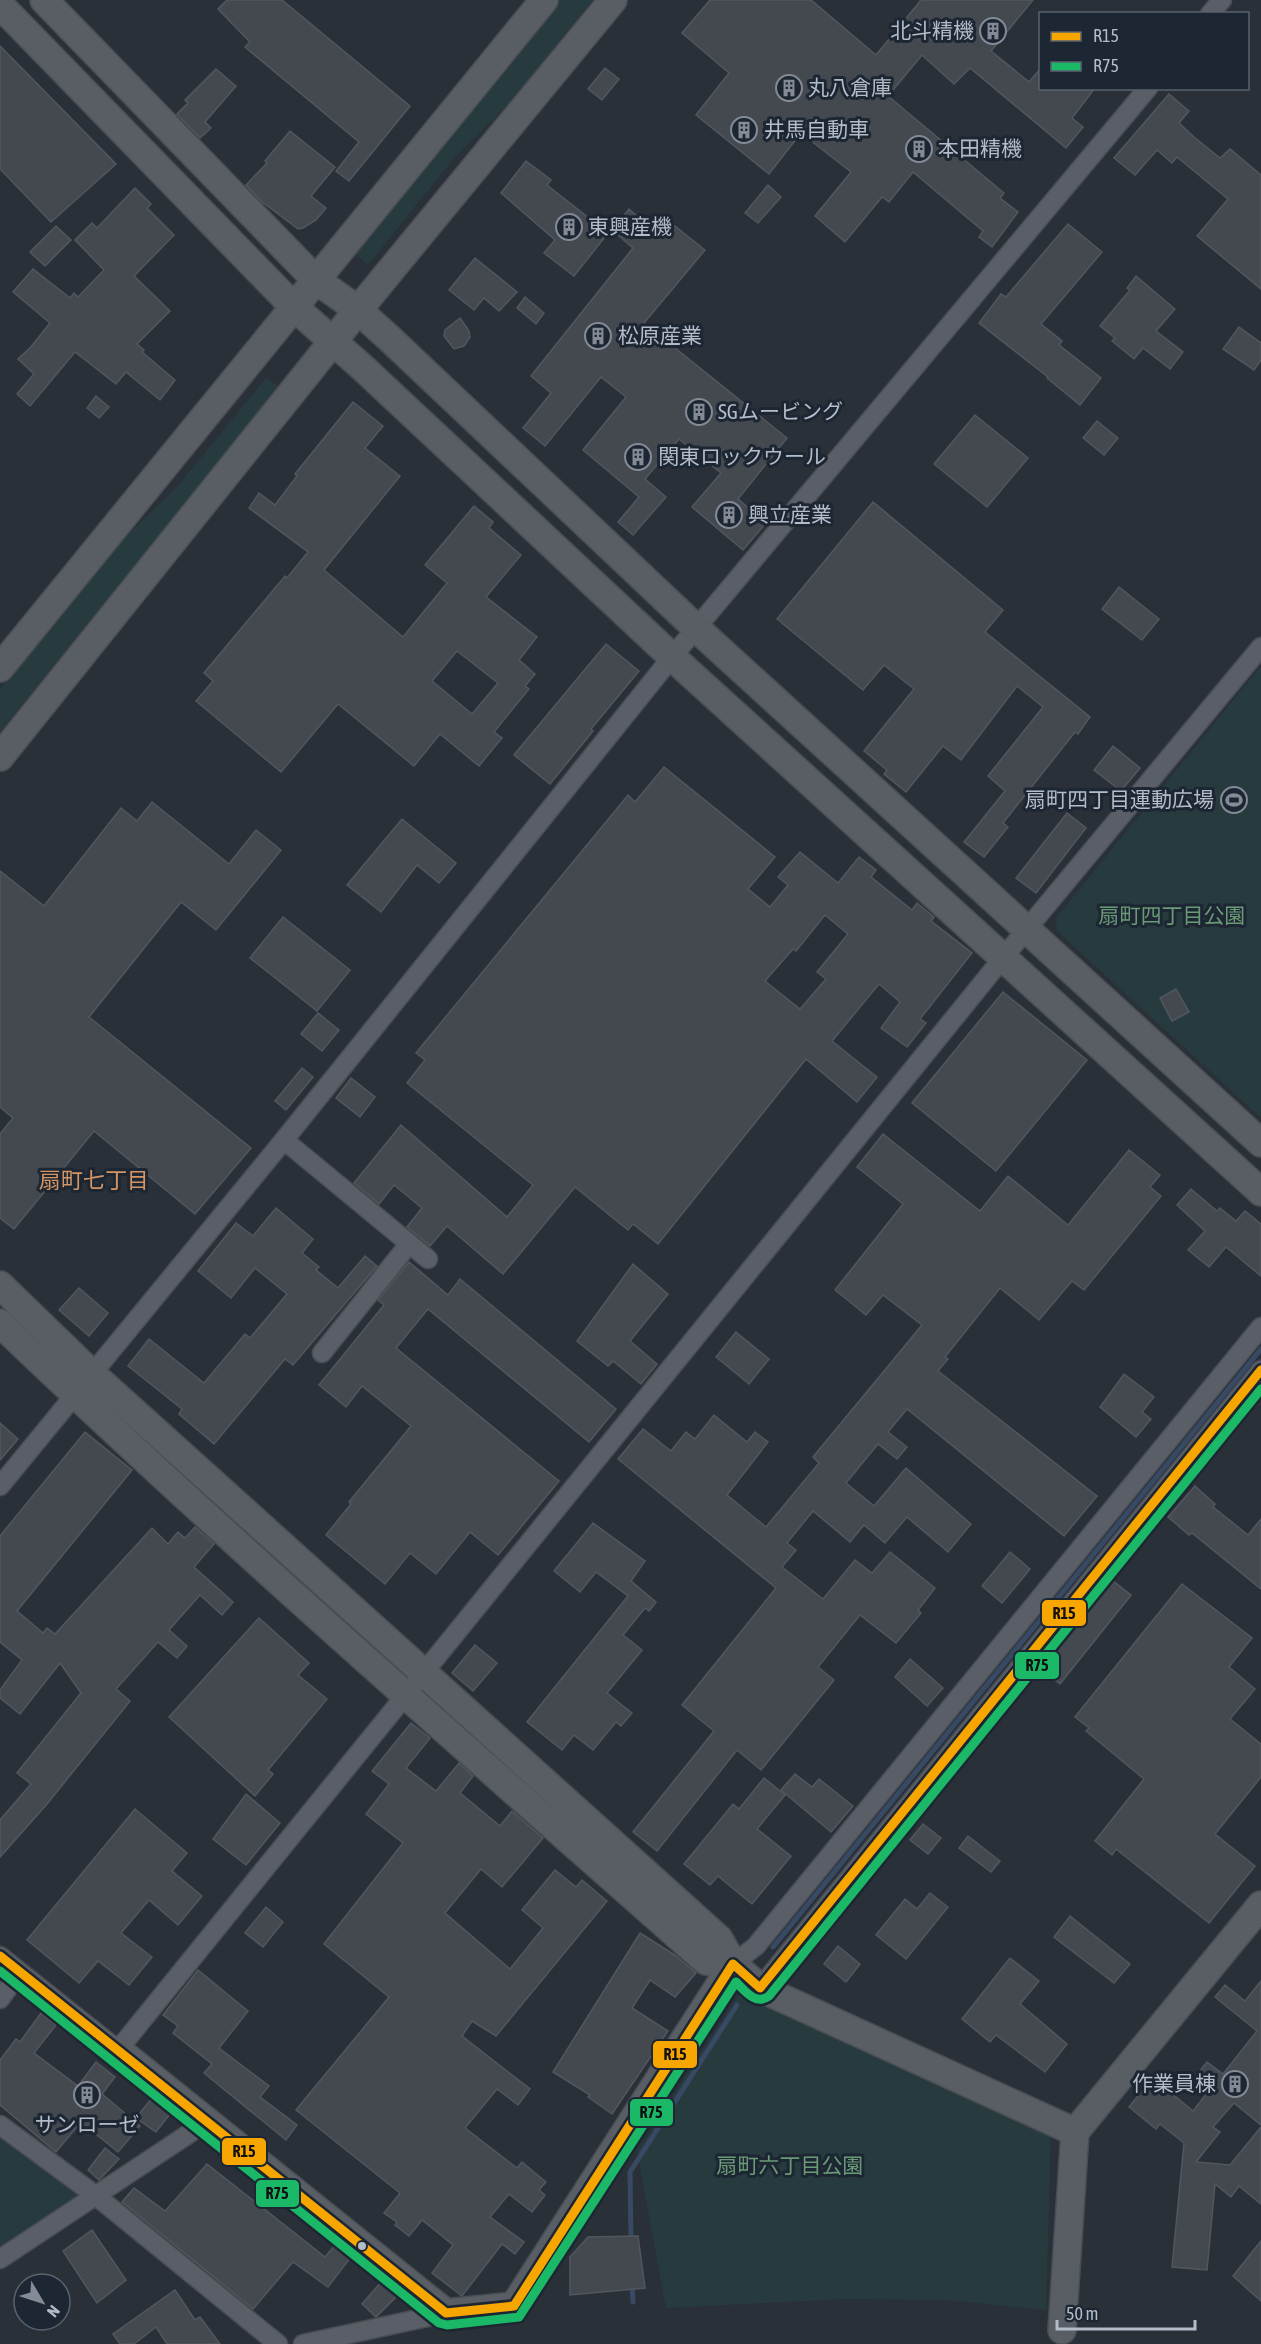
<svg xmlns="http://www.w3.org/2000/svg" width="1261" height="2344" font-family="'Asap Condensed','Noto Sans JP',sans-serif">
<style>
.green{fill:#273a3e}
.lines{fill:none;stroke-linecap:round;stroke-linejoin:round}
.stream{stroke:#384963;stroke-width:5}
.building{fill:#444950;stroke:#52575f;stroke-width:1.5;fill-rule:evenodd}
.street-casing{stroke:#484c53;stroke-width:21}
.secondary-casing{stroke:#484c53;stroke-width:30}
.street{stroke:#5a5e66;stroke-width:18}
.secondary{stroke:#595d64;stroke-width:27}
.bus-1-casing{stroke:#1d2633;stroke-width:14}
.bus-2-casing{stroke:#1d2633;stroke-width:14}
.bus-1{stroke:#f7a600;stroke-width:9}
.bus-2{stroke:#1ab867;stroke-width:9}
.bus-dot{fill:#b4bcc9;stroke:#1d2633;stroke-width:2}
.labels{text-anchor:middle;stroke-width:6;stroke-linejoin:round;paint-order:stroke}
.poi-label{font-size:21px;fill:#b4bcc9;stroke:#1d2633;text-anchor:start}
.park-label{font-size:21px;fill:#6b9a76;stroke:#1d2633}
.neighbourhood-label{font-size:22px;fill:#d59563;stroke:#1d2633}
.line-badge{stroke:#1d2633;stroke-width:2}
.pale-badge-label{font-size:16px;text-anchor:middle;font-weight:bold;fill:#111}
</style>
<rect width="100%" height="100%" fill="#2a3038"/>
<!-- green -->
<g class="green">
<polygon points="558,0 593,0 511,101 455,157 368,265 353,252"/>
<polygon points="266,378 280,387 0,732 0,689 120,542 177,487"/>
<polygon points="1261,666 1261,1118 1057,931 1056,918"/>
<polygon points="739,1994 1025,2119 1051,2127 1046,2310 948,2300 846,2299 666,2308 637,2151"/>
<polygon points="0,2125 95,2195 0,2259"/>
</g>
<g class="lines">
<!-- stream -->
<g class="stream">
<polyline points="773,1947 1261,1349"/>
<polyline points="631,2242 630,2172 737,2005"/>
<polyline points="632,2284 633,2302"/>
</g>
</g>
<!-- building -->
<g class="building">
<polygon points="227,0 282,0 410,106 349,181 336,171 359,142 245,47 250,42 218,9"/>
<polygon points="710,0 811,0 876,55 921,0 1033,0 991,51 1029,82 1041,68 1041,88 1095,88 1072,118 1083,127 1066,148 970,68 954,84 922,55 888,96 1004,193 1000,198 1018,212 992,247 979,237 983,231 913,172 889,202 882,197 845,242 815,216 851,172 801,133 769,174 696,115 729,73 682,33"/>
<polygon points="0,46 116,164 51,222 0,169"/>
<polygon points="605,68 619,79 602,100 588,89"/>
<polygon points="216,69 236,86 205,122 211,128 200,138 177,114 188,103 185,100"/>
<polygon points="1169,94 1189,111 1179,123 1194,137 1220,158 1230,149 1261,175 1261,289 1197,236 1228,199 1177,157 1172,163 1157,150 1135,175 1114,158"/>
<polygon points="290,131 335,167 311,196 326,208 316,220 303,228 298,229 261,201 246,185 267,163 265,161"/>
<polygon points="526,161 551,180 547,185 608,233 574,276 544,253 555,240 501,193"/>
<polygon points="768,185 781,197 758,223 745,213"/>
<polygon points="135,188 151,204 147,208 174,235 134,276 170,311 137,344 144,350 142,352 175,380 160,400 126,372 116,384 75,352 30,406 17,394 34,374 18,359 30,348 50,323 13,292 33,269 70,298 74,293 78,297 104,270 75,240 92,223 97,228"/>
<polygon points="629,209 660,236 671,223 705,250 644,323 787,438 738,499 766,523 743,550 692,507 721,473 679,439 645,479 666,497 633,535 618,522 639,497 583,450 626,397 601,377 545,446 523,428 551,393 531,376 633,248 612,230"/>
<polygon points="1068,224 1102,252 1041,324 1062,341 1059,345 1101,378 1080,405 1047,378 1048,377 979,323 1001,294 1006,297"/>
<polygon points="56,226 71,240 45,266 30,252"/>
<polygon points="475,258 517,292 499,311 484,298 474,310 449,290"/>
<polygon points="1136,276 1175,309 1156,331 1183,352 1170,369 1143,348 1134,359 1112,341 1115,338 1100,326 1130,290 1127,288"/>
<polygon points="525,297 544,313 536,324 517,308"/>
<polygon points="460,318 469,331 470,337 464,346 454,349 444,336 445,330"/>
<polygon points="1239,327 1261,343 1261,360 1254,370 1223,349"/>
<polygon points="96,396 109,407 99,418 87,408"/>
<path d="M353,402L383,426L365,448L400,476L324,570L403,637L447,583L425,565L474,506L493,522L489,528L521,555L486,597L537,637L519,660L535,674L525,686L529,689L494,732L502,738L479,766L440,734L414,766L338,704L281,772L196,701L213,681L204,673L285,576L287,578L308,552L249,508L259,493L275,505L297,476L295,474ZM457,651L498,683L472,714L432,681Z"/>
<polygon points="975,415 1028,458 987,507 934,464"/>
<polygon points="1097,421 1118,438 1104,455 1083,438"/>
<polygon points="873,502 1003,610 985,632 1090,717 1078,734 1075,732 1003,823 1008,827 984,857 964,842 1005,791 988,776 1043,707 1017,686 961,760 943,746 906,792 884,774 887,770 864,751 914,689 884,665 863,690 777,619"/>
<polygon points="1119,587 1159,619 1142,640 1102,609"/>
<polygon points="606,644 639,671 591,729 593,731 550,784 514,755"/>
<polygon points="1113,746 1140,768 1121,791 1094,770"/>
<path d="M664,767L775,857L748,889L770,907L788,885L778,877L800,852L838,883L859,857L876,870L871,877L912,910L917,903L934,917L931,921L972,953L920,1019L926,1023L907,1047L881,1028L900,1002L879,984L832,1041L877,1077L857,1102L806,1059L658,1244L633,1224L628,1230L575,1187L503,1274L447,1226L430,1246L407,1227L422,1208L394,1185L379,1204L354,1183L401,1125L507,1217L533,1185L407,1083L425,1060L416,1053L628,795L635,802ZM825,915L848,934L817,972L826,979L800,1009L765,981L793,949L796,951Z"/>
<polygon points="152,802 229,864 256,830 281,850 216,930 181,902 89,1017 251,1148 195,1214 94,1131 14,1229 0,1218 0,1134 13,1118 0,1107 0,871 44,906 121,808 137,821"/>
<polygon points="1067,813 1086,828 1036,893 1016,878"/>
<polygon points="402,819 456,863 439,883 417,865 381,912 347,885"/>
<polygon points="283,917 350,970 317,1011 250,958"/>
<polygon points="1176,989 1189,1012 1172,1021 1160,998"/>
<polygon points="1003,992 1087,1060 996,1171 912,1103"/>
<polygon points="318,1013 339,1030 322,1051 301,1034"/>
<polygon points="302,1068 313,1077 286,1110 275,1101"/>
<polygon points="351,1078 375,1097 360,1117 336,1098"/>
<polygon points="883,1134 980,1211 1008,1176 1068,1225 1129,1150 1160,1175 1150,1187 1161,1196 1084,1290 1072,1281 1039,1320 1000,1288 945,1357 948,1359 938,1371 1097,1496 1064,1536 907,1409 888,1432 907,1447 897,1459 878,1444 846,1483 874,1506 906,1468 971,1524 948,1552 907,1517 885,1543 864,1525 850,1542 813,1511 787,1543 796,1550 782,1567 823,1599 855,1560 872,1573 890,1552 935,1588 918,1610 921,1613 896,1643 860,1615 818,1667 834,1680 761,1770 737,1750 657,1851 633,1832 714,1731 682,1705 776,1588 618,1459 643,1429 671,1451 686,1432 695,1439 714,1415 747,1442 755,1432 768,1442 727,1495 766,1527 819,1463 813,1457 922,1325 883,1295 866,1315 835,1290 903,1204 857,1167"/>
<polygon points="1191,1189 1217,1211 1220,1208 1236,1221 1245,1211 1261,1224 1261,1276 1226,1247 1209,1267 1188,1250 1205,1231 1177,1205"/>
<polygon points="276,1208 313,1239 302,1253 319,1267 316,1270 338,1288 365,1256 377,1266 293,1365 285,1359 214,1444 179,1414 182,1409 128,1366 149,1339 204,1383 245,1334 250,1338 287,1294 255,1268 231,1298 198,1271 236,1223 253,1236"/>
<polygon points="409,1262 448,1295 460,1279 616,1409 589,1442 428,1309 396,1348 559,1481 498,1555 470,1532 436,1574 410,1553 385,1584 326,1535 351,1504 349,1502 411,1426 362,1386 346,1407 319,1385 384,1305 378,1300"/>
<polygon points="633,1264 668,1294 630,1341 657,1364 641,1384 613,1361 608,1366 577,1341"/>
<polygon points="79,1288 108,1313 89,1336 59,1310"/>
<polygon points="736,1332 769,1359 749,1384 716,1357"/>
<polygon points="1124,1374 1154,1397 1142,1412 1151,1419 1136,1437 1100,1407"/>
<polygon points="0,1423 18,1439 0,1460"/>
<polygon points="85,1432 132,1470 17,1611 43,1633 47,1628 55,1634 152,1528 168,1544 178,1532 185,1538 195,1527 214,1544 194,1567 233,1602 222,1615 200,1595 169,1630 187,1646 177,1658 158,1642 116,1689 130,1701 47,1804 0,1857 0,1820 31,1784 17,1773 81,1693 60,1663 20,1714 0,1698 0,1690 22,1660 0,1642 0,1536"/>
<polygon points="1195,1486 1215,1504 1213,1507 1248,1535 1261,1519 1261,1589 1192,1533 1189,1535 1168,1517"/>
<polygon points="593,1523 645,1561 631,1581 656,1602 649,1611 645,1608 623,1635 642,1650 607,1693 632,1713 621,1726 616,1722 593,1750 574,1735 562,1750 527,1722 628,1596 596,1572 580,1592 554,1571"/>
<polygon points="1010,1552 1030,1569 1002,1603 982,1586"/>
<polygon points="1112,1580 1131,1595 1060,1684 1041,1669"/>
<polygon points="1182,1584 1252,1638 1229,1667 1255,1689 1230,1719 1261,1744 1261,1777 1215,1834 1255,1866 1209,1923 1116,1849 1112,1855 1095,1841 1144,1779 1086,1731 1089,1728 1075,1717"/>
<polygon points="259,1618 309,1663 298,1675 327,1699 268,1770 273,1774 255,1796 169,1717"/>
<polygon points="475,1645 497,1663 473,1691 452,1673"/>
<polygon points="910,1659 943,1688 927,1706 895,1677"/>
<polygon points="411,1723 430,1738 406,1768 436,1791 459,1763 473,1776 460,1793 500,1826 512,1811 543,1838 502,1887 481,1869 445,1913 510,1969 543,1928 522,1910 555,1870 576,1887 582,1880 607,1901 496,2036 472,2021 462,2036 530,2089 518,2105 497,2089 465,2128 517,2168 522,2162 546,2182 539,2190 545,2195 532,2212 509,2194 490,2217 524,2242 515,2254 502,2244 462,2296 432,2273 453,2245 422,2220 409,2236 395,2225 397,2222 384,2213 400,2193 296,2110 389,1997 324,1944 403,1843 366,1814 389,1784 372,1771"/>
<polygon points="795,1774 812,1787 819,1779 853,1806 831,1832 781,1790"/>
<polygon points="764,1778 785,1795 757,1829 791,1856 752,1904 718,1876 710,1885 684,1864 733,1804 739,1809"/>
<polygon points="246,1794 280,1823 246,1865 213,1839"/>
<polygon points="135,1809 187,1853 172,1871 202,1896 178,1925 149,1900 121,1933 152,1957 129,1985 98,1961 79,1983 27,1940"/>
<polygon points="923,1824 941,1838 928,1854 910,1840"/>
<polygon points="968,1836 1000,1861 991,1872 959,1848"/>
<polygon points="930,1893 948,1907 906,1959 876,1935 905,1899 917,1909"/>
<polygon points="266,1907 283,1922 263,1947 245,1933"/>
<polygon points="1070,1916 1130,1964 1114,1983 1054,1937"/>
<polygon points="640,1933 675,1955 696,1973 675,1997 650,1980 632,2008 668,2031 612,2114 588,2097 590,2095 553,2072"/>
<polygon points="838,1946 860,1964 846,1982 824,1964"/>
<polygon points="1010,1958 1039,1981 1020,2004 1067,2044 1045,2072 996,2035 990,2042 962,2019"/>
<polygon points="198,1970 248,2011 219,2048 269,2086 260,2097 297,2125 286,2140 204,2073 212,2064 173,2033 178,2026 163,2015"/>
<polygon points="1261,1981 1261,2125 1234,2103 1213,2127 1220,2132 1196,2162 1230,2165 1261,2127 1261,2204 1239,2186 1231,2197 1215,2184 1207,2270 1172,2267 1184,2143 1160,2124 1156,2129 1129,2107 1153,2078 1193,2111 1211,2088 1196,2076 1207,2062 1223,2074 1257,2031 1215,1997 1225,1985 1245,2001"/>
<polygon points="41,2013 56,2025 34,2053 78,2086 96,2062 115,2077 102,2094 140,2126 118,2152 81,2122 56,2152 0,2105 0,2060 16,2039 20,2042"/>
<polygon points="151,2099 170,2114 156,2132 136,2118"/>
<polygon points="105,2148 119,2159 99,2180 88,2170"/>
<polygon points="207,2164 325,2257 335,2245 351,2257 328,2287 293,2262 253,2309 122,2202 134,2188 165,2211"/>
<polygon points="92,2230 126,2280 97,2303 63,2251"/>
<polygon points="638,2236 645,2288 570,2295 570,2257 588,2237"/>
<polygon points="1261,2241 1261,2301 1233,2276"/>
<polygon points="381,2282 398,2295 376,2317 362,2304"/>
<polygon points="175,2290 195,2320 200,2317 220,2344 167,2344 156,2327 134,2344 120,2344 113,2334"/>
</g>
<g class="lines">
<defs>
<g id="street">
<polyline points="1210,14 1222,0"/>
<polyline points="284,1140 428,1259"/>
<polyline points="322,1353 409,1244"/>
<polyline points="0,1486 284,1140 672,657 1148,88"/>
<polyline points="0,1956 118,2050 1002,959 1261,647"/>
<polyline points="733,1964 756,1946 1261,1327"/>
<polyline points="760,1988 1261,1370"/>
<polyline points="0,1999 19,1973"/>
<polyline points="0,2125 95,2195 278,2344"/>
<polyline points="0,2259 208,2121"/>
<polyline points="303,2344 446,2313"/>
</g>
<g id="secondary">
<polyline points="44,0 316,280 358,310 389,338 696,628 1261,1143"/>
<polyline points="0,5 294,307 363,368 672,657 1261,1192"/>
<polyline points="0,668 544,0"/>
<polyline points="0,757 358,310 613,0"/>
<polyline points="0,1285 92,1374 719,1939 733,1964 760,1988 1075,2132"/>
<path d="M0,1323C229,1542 469,1751 706,1961L733,1964"/>
<polyline points="118,2050 446,2313 514,2306 733,1964"/>
<polyline points="1062,2330 1075,2132 1261,1905"/>
</g>
</defs>
<!-- street casing -->
<use href="#street" class="street-casing"/>
<!-- secondary casing -->
<use href="#secondary" class="secondary-casing"/>
<!-- street -->
<use href="#street" class="street"/>
<!-- secondary -->
<use href="#secondary" class="secondary"/>
<defs>
<polyline id="bus-1" points="0,1956 446,2313 514,2306 733,1964 760,1988 1261,1370"/>
<path id="bus-2" d="M0,1971L439,2323L447,2325L519,2317L736,1982C745,1991 756,2006 769,1996L1261,1389"/>
</defs>
<!-- bus-1 casing -->
<use href="#bus-1" class="bus-1-casing"/>
<!-- bus-2 casing -->
<use href="#bus-2" class="bus-2-casing"/>
<!-- bus-1 -->
<use href="#bus-1" class="bus-1"/>
<!-- bus-2 -->
<use href="#bus-2" class="bus-2"/>
</g>
<!-- icons -->
<defs>
<symbol id="building-ring" viewBox="-11 -11 22 22"><circle r="9.5" fill="#1d2633" stroke="#848b96" stroke-width="1.5"/><path d="M-4-6H4V6H1V3H-1V6H-4ZM-2.5-4.3h1.7v1.8h-1.7ZM.8-4.3h1.7v1.8H.8ZM-2.5-1h1.7V.8h-1.7ZM.8-1h1.7V.8H.8Z" fill="#848b96"/></symbol>
<symbol id="stadium-ring" viewBox="-11 -11 22 22"><circle r="9.5" fill="#1d2633" stroke="#848b96" stroke-width="1.5"/><path d="M0-5a6.5 5 0 1 0 0 10a6.5 5 0 1 0 0-10ZM-3.5-1.8h7v3.6h-7Z" fill="#848b96"/></symbol>
</defs>
<g fill-rule="evenodd">
<use href="#building-ring" x="978" y="16" width="30" height="30"/>
<use href="#building-ring" x="774" y="73" width="30" height="30"/>
<use href="#building-ring" x="729" y="115" width="30" height="30"/>
<use href="#building-ring" x="904" y="134" width="30" height="30"/>
<use href="#building-ring" x="554" y="212" width="30" height="30"/>
<use href="#building-ring" x="583" y="321" width="30" height="30"/>
<use href="#building-ring" x="684" y="397" width="30" height="30"/>
<use href="#building-ring" x="623" y="442" width="30" height="30"/>
<use href="#building-ring" x="714" y="500" width="30" height="30"/>
<use href="#stadium-ring" x="1219" y="785" width="30" height="30"/>
<use href="#building-ring" x="1220" y="2069" width="30" height="30"/>
<use href="#building-ring" x="72" y="2080" width="30" height="30"/>
</g>
<!-- markers -->
<circle class="bus-dot" cx="362" cy="2246" r="5"/>
<g class="labels">
<!-- poi labels -->
<g class="poi-label">
<text x="974" y="38" text-anchor="end">北斗精機</text>
<text x="808" y="95">丸八倉庫</text>
<text x="764" y="137">井馬自動車</text>
<text x="938" y="156">本田精機</text>
<text x="588" y="234">東興産機</text>
<text x="618" y="343">松原産業</text>
<text x="718" y="419">SGムービング</text>
<text x="658" y="464">関東ロックウール</text>
<text x="748" y="522">興立産業</text>
<text x="1214" y="807" text-anchor="end">扇町四丁目運動広場</text>
<text x="1216" y="2091" text-anchor="end">作業員棟</text>
<text x="87" y="2132" text-anchor="middle">サンローゼ</text>
</g>
<!-- park labels -->
<g class="park-label">
<text x="1172" y="923">扇町四丁目公園</text>
<text x="790" y="2173">扇町六丁目公園</text>
</g>
<!-- neighbourhood labels -->
<g class="neighbourhood-label">
<text x="94" y="1188">扇町七丁目</text>
</g>
</g>
<g class="line-badge">
<rect x="1041" y="1599" width="46" height="28" rx="6" fill="#f7a600"/>
<rect x="1014" y="1651" width="46" height="29" rx="6" fill="#1ab867"/>
<rect x="652" y="2040" width="46" height="29" rx="6" fill="#f7a600"/>
<rect x="629" y="2098" width="45" height="29" rx="6" fill="#1ab867"/>
<rect x="221" y="2137" width="46" height="29" rx="6" fill="#f7a600"/>
<rect x="255" y="2179" width="45" height="29" rx="6" fill="#1ab867"/>
</g>
<g class="pale-badge-label">
<text x="1064" y="1619">R15</text>
<text x="1037" y="1671">R75</text>
<text x="675" y="2060">R15</text>
<text x="651" y="2118">R75</text>
<text x="244" y="2157">R15</text>
<text x="277" y="2199">R75</text>
</g>
<!-- legend -->
<rect x="1039" y="12" width="210" height="78" fill="#1d2633" stroke="#59626f" stroke-width="1.5"/>
<rect x="1051" y="32" width="30" height="9" fill="#f7a600" stroke="#59626f" stroke-width="1.5"/>
<text x="1093" y="42" font-size="18" fill="#b4bcc9">R15</text>
<rect x="1051" y="62" width="30" height="9" fill="#1ab867" stroke="#59626f" stroke-width="1.5"/>
<text x="1093" y="72" font-size="18" fill="#b4bcc9">R75</text>
<!-- north arrow -->
<g transform="translate(42 2302) rotate(129)"><circle r="28" fill="#1d2633" stroke="#59626f" stroke-width="1.5"/>
<path d="M0-4.5L10 22L0 15L-10 22Z" fill="#848b96"/>
<text y="-9" font-size="16" font-weight="bold" text-anchor="middle" fill="#b4bcc9">N</text>
</g>
<!-- scale -->
<path d="M1057 2320v9h138v-9" fill="none" stroke="#b4bcc9" stroke-width="3"/>
<text x="1066" y="2320" font-size="18" fill="#b4bcc9" stroke="#1d2633" stroke-width="4.5" paint-order="stroke">50 m</text>
</svg>
